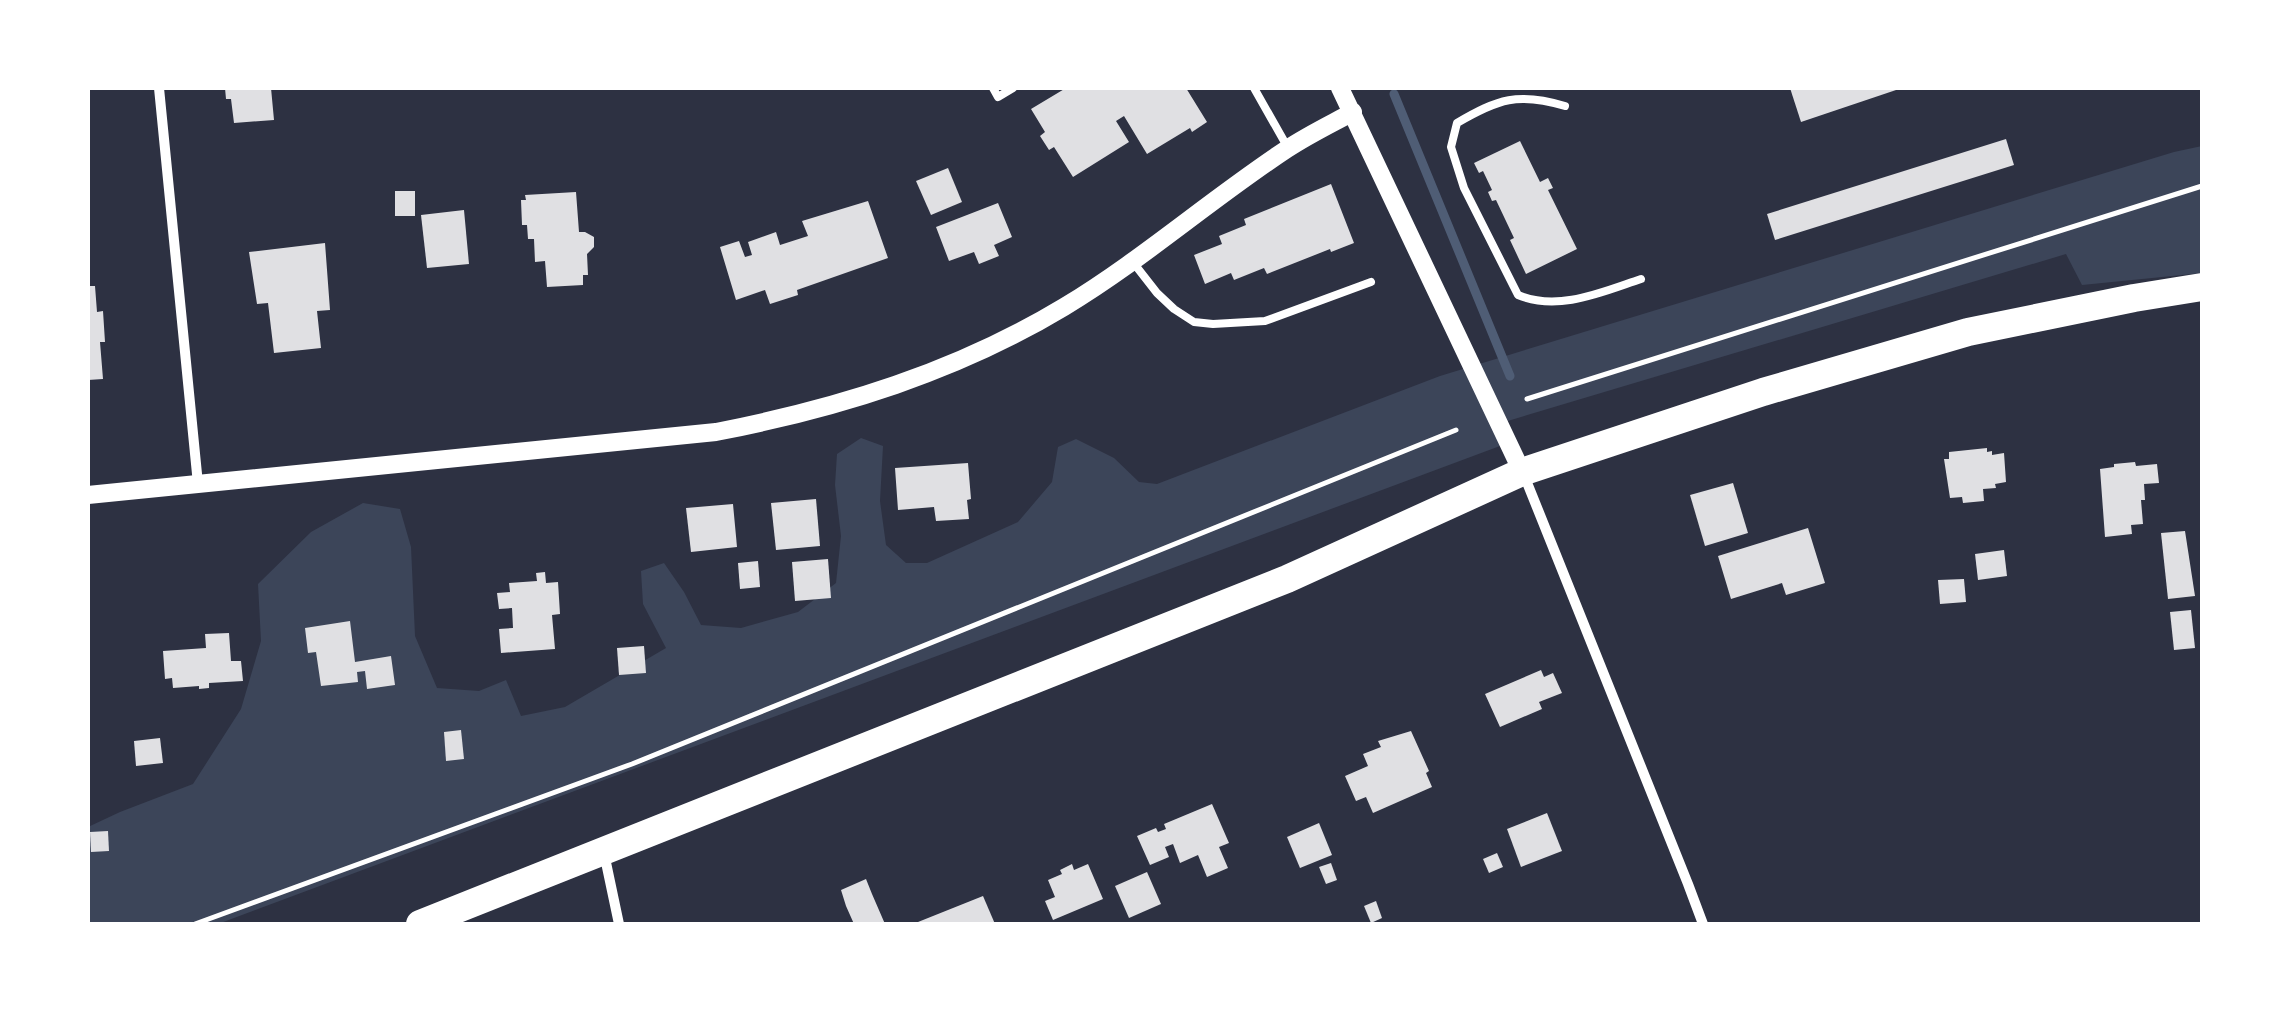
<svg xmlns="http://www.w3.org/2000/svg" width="2290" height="1012" font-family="Spectral,serif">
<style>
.green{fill:#3c4559}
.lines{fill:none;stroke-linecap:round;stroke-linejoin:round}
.stream{stroke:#4f5d75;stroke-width:9}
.building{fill:#e0e0e3}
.path{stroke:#fff;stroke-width:5}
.service{stroke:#fff;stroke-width:8}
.minor{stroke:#fff;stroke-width:10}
.tertiary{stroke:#fff;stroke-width:18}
.trunk{stroke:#fff;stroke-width:28}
</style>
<rect width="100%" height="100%" fill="#2d3142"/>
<!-- green -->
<polygon class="green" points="2202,146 2202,273 2082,285 2066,254 1501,423 1508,443 218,924 88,924 88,827 120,812 193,784 241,709 261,641 258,584 311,532 363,503 400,509 411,547 415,636 437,688 479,691 506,680 521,716 565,707 666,648 643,604 641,571 664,563 684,592 701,625 741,628 798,612 836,583 841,536 835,485 837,454 861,438 883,446 880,501 886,545 906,563 927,563 1018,522 1052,482 1058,447 1076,439 1114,458 1139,482 1157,484 1440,376 2174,152"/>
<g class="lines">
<!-- stream -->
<polyline class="stream" points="1394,94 1510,376"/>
</g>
<!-- building -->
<g class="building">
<polygon points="225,88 271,88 274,120 234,123 231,99 226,99"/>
<polygon points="1066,88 1186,88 1207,122 1192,132 1190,128 1147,154 1124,116 1116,121 1129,142 1073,177 1054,147 1049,150 1040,136 1045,132 1031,109"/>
<polygon points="1790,88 1902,88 1801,122"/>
<polygon points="2006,139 2014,165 1775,240 1767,214"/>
<polygon points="1520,141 1540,182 1548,178 1553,188 1548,190 1577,249 1526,274 1510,240 1514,238 1496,200 1492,201 1488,192 1492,190 1483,171 1479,173 1474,163"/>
<polygon points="948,168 962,202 931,215 916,181"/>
<polygon points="1331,184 1354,243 1331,252 1330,249 1267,274 1264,268 1234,280 1231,273 1205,284 1194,255 1222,244 1219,236 1246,225 1244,219"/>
<rect x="395" y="191" width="20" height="25"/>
<polygon points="576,192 579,232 585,232 594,237 594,247 587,254 588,275 583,275 583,285 547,287 545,261 535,262 534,239 528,239 527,225 522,225 521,200 526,200 525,195"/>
<polygon points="868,201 888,258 797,290 798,295 770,304 765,290 736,300 720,247 739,241 745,257 752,255 748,242 776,232 780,245 808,236 802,221"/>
<polygon points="998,203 1012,237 994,245 999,256 979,264 974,252 949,261 936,227"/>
<polygon points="464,210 469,264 427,268 421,215"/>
<polygon points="325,243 330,310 317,311 321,348 274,353 268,303 257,304 249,252"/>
<polygon points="88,286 95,286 97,312 103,311 105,342 100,342 103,379 88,380"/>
<polygon points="1987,448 1987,452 1992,451 1992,455 2004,453 2006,482 1995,484 1996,488 1983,489 1984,501 1963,503 1962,497 1950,498 1944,459 1949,459 1949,452"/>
<polygon points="2135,462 2136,466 2157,464 2159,483 2144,484 2145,500 2141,500 2143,524 2131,525 2132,534 2105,537 2100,469 2114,467 2114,464"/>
<polygon points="968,463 971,499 967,500 969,519 936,521 934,507 898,510 895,468"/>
<polygon points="1733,483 1748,533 1705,546 1690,495"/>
<polygon points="816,499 820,546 776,550 771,503"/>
<polygon points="733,504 737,547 691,552 686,508"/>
<polygon points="1808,528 1825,583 1786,595 1782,583 1731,599 1718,556"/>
<polygon points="2185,531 2195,596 2168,599 2161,533"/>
<polygon points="2004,550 2007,576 1978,580 1975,554"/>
<polygon points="828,559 831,598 795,601 792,562"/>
<polygon points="758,561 760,587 740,589 738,563"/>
<polygon points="545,572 546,583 558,582 560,614 552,615 555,649 501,653 499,629 513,628 512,608 499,609 497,593 510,592 509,583 537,581 536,573"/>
<polygon points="1964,579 1966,602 1940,604 1938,580"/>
<polygon points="2191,610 2195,648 2174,650 2170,612"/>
<polygon points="350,621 355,662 391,656 395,685 367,689 365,671 357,672 358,682 321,686 316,652 308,653 305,628"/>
<polygon points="229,633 231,661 241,661 243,681 209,683 209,688 199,689 199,686 173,688 172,678 165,679 163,651 206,648 205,634"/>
<polygon points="644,646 646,673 619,675 617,648"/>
<polygon points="1541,670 1544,677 1553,673 1562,693 1539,702 1542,709 1500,727 1485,694"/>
<polygon points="461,730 464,759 446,761 444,732"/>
<polygon points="1411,731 1429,771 1426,773 1432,787 1373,813 1366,797 1356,801 1345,776 1368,766 1363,754 1381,747 1378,741"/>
<polygon points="160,738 163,763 136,766 134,741"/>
<polygon points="1212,804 1229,843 1219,847 1228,868 1207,877 1198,855 1180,863 1173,844 1165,847 1169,857 1150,865 1137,836 1156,828 1158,832 1166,829 1164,824"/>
<polygon points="1547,813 1562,851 1521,867 1507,829"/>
<polygon points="1319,823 1332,855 1300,868 1287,837"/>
<polygon points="108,831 109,851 91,852 90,832"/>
<polygon points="1497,853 1503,867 1489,873 1483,859"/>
<polygon points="1331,863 1337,880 1326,884 1319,867"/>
<polygon points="1072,864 1074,870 1088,864 1103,899 1053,920 1045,901 1055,897 1048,880 1062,874 1060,870"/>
<polygon points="1147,872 1161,904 1129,918 1115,886"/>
<polygon points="866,879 872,894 885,924 854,924 846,906 841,890"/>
<polygon points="983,896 995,924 913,924"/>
<polygon points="1376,901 1382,918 1371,923 1364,906"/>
</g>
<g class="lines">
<!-- path -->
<g class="path">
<polyline points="1527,399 2202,186"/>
<polyline points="195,924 632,764 1456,430"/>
</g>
<!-- service -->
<g class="service">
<polyline points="993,88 998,97 1013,88"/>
<polyline points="1254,88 1288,148"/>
<path d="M1565,106C1518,92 1498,99 1457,123L1451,147L1464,188L1518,295C1558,312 1602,292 1641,279"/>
<polyline points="1132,261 1157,293 1174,309 1194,322 1213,324 1265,321 1371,282"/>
</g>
<!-- minor -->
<g class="minor">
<polyline points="159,88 198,484"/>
<polyline points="1524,475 1688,884 1703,924"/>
<polyline points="604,853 619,924"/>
</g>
<!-- tertiary -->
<g class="tertiary">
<polyline points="1340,88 1522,472"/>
<path d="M88,495L716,432C839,408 956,372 1064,307C1142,260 1211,199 1287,149C1308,135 1331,124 1353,112"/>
</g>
<!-- trunk -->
<polyline class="trunk" points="420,924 1287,579 1522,472 1763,392 1968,332 2134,298 2202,287"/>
</g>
<!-- border -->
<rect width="2290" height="1012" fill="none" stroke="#ffffff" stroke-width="180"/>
</svg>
